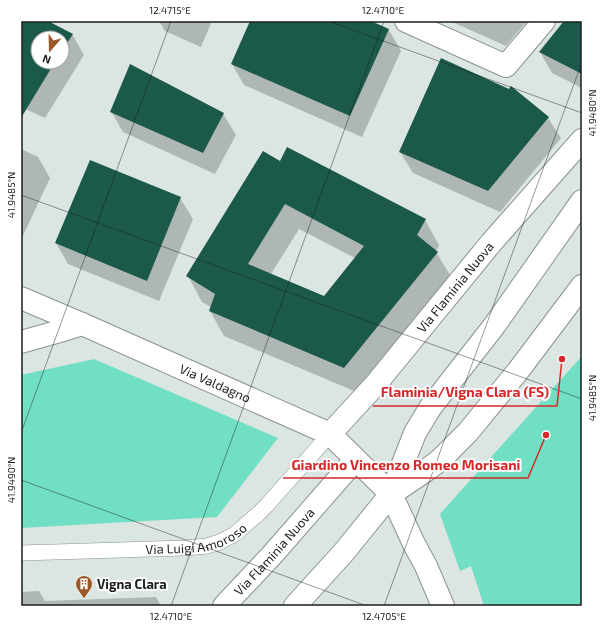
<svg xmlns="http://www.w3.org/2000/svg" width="603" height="627" font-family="'Exo 2',sans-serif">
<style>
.green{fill:#71dfc4}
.shadow{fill:#0003;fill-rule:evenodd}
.building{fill:#1b594b;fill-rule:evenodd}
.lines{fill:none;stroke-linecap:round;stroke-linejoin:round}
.lane-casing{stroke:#8a9390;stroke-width:16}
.street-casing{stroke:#8a9390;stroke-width:24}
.primary-casing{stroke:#8a9390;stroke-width:24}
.lane{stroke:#fff;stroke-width:15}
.street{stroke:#fff;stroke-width:22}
.primary{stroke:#fff;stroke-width:22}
.ticks{fill:none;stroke:#1a1e1d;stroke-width:1;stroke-opacity:0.45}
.labels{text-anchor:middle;stroke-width:4;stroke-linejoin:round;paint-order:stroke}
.street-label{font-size:13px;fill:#1a1e1d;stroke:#fff}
.poi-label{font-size:13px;font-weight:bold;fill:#1a1e1d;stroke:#fff;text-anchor:start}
.leader{fill:none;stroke:#d62828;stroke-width:1.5}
.callout-dot{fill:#d62828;stroke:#fff;stroke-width:1.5}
.callout-label{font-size:14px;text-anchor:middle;font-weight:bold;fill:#d62828;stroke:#fff;stroke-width:4;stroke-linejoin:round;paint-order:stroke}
.neatline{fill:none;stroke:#1a1e1d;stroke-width:1.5}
.ticks-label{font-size:10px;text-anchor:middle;fill:#1a1e1d}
</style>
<rect width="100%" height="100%" fill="#dbe5e2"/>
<!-- green -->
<g class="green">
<polygon points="582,356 582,606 484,606 471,566 460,571 440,514"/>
<polygon points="94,359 278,438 217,517 21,528 21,375"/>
</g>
<!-- shadow -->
<g class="shadow">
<path d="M21,21H46L72,34L84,55L45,118L21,107ZM38,38H62V62H38Z"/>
<polygon points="159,21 212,21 201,47 165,31"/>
<polygon points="251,21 369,21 389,30 401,51 362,137 244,85 232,64"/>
<polygon points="450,21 527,21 506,46"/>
<polygon points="565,21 582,21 582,88 552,73 540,52"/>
<polygon points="111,111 223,114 236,135 215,174 123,132"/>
<polygon points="548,118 561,138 500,212 413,173 400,152"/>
<polygon points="21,149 38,157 50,178 21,240"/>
<path d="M280,162L425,220L439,245L436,252L452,278L359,393L224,336L210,311L211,307L202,302L188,276ZM299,229L355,258L324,297L271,274Z"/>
<polygon points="180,198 193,219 159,301 68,264 56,243"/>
<polygon points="39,591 45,601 156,597 161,606 21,606 21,592"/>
</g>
<!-- building -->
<g class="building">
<polygon points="21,21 48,21 73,34 62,51 62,38 38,38 38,62 55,62 21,118"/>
<polygon points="250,21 371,21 389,29 350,116 231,64"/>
<polygon points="564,21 582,21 582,74 539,52"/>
<polygon points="441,58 509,89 511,86 549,117 488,191 399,152"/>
<polygon points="130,64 224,113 203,153 110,112"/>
<path d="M287,147L426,219L417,235L438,252L344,368L209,311L215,294L186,276L263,151L280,161ZM285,204L364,246L324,296L248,264Z"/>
<polygon points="90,160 181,197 147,281 55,243"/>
</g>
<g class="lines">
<defs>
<g id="lane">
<path id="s1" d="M21,553L185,548L207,546L220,542L235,534L259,513L267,505L330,434"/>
</g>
<g id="street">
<polyline points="406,21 506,66 544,21"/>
<path id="s2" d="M21,298L82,324L330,434L391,494L414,544L426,566L443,606"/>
<polyline points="21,342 60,331 82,324"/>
<path id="s3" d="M330,434L375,385L491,243L582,140"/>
<path id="s4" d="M224,606L272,555L355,460"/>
</g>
<g id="primary">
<polyline points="391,494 415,433 430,408 494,326 582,201"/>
<polyline points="295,606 344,552 391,494 428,469 440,460 468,432 518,371 582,286"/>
</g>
</defs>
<!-- lane casing -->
<use href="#lane" class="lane-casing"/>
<!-- street casing -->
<use href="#street" class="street-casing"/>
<!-- primary casing -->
<use href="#primary" class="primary-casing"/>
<!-- lane -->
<use href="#lane" class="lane"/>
<!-- street -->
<use href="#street" class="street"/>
<!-- primary -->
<use href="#primary" class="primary"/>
</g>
<!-- ticks -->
<path class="ticks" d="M328,21L582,113M21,195L582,399M21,433L171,21M21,480L367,606M171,606L384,21M384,606L582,62"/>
<!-- icons -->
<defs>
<symbol id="building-pin" viewBox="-11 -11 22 30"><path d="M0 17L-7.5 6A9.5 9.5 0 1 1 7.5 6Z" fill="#9c5829" stroke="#fff"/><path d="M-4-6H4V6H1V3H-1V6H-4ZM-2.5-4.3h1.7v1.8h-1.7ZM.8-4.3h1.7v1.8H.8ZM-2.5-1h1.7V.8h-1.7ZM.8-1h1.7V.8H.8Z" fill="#fff"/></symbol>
</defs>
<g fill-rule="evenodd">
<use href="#building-pin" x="74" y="574" width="20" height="27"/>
</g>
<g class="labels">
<!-- street labels -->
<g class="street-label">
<text dy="5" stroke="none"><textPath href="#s3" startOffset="193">Via Flaminia Nuova</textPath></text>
<text dy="5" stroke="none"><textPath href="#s2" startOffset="212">Via Valdagno</textPath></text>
<text dy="5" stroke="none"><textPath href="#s1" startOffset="177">Via Luigi Amoroso</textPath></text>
<text dy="5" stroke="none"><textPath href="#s4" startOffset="74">Via Flaminia Nuova</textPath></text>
</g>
<!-- poi labels -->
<g class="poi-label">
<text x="97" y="589">Vigna Clara</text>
</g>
</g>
<!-- callouts -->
<path class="leader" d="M562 359L557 406H373M546 435L528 478H283"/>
<g class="callout-dot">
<circle cx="562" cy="359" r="4"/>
<circle cx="546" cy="435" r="4"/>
</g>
<g class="callout-label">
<text x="465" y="397">Flaminia/Vigna Clara (FS)</text>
<text x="406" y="470">Giardino Vincenzo Romeo Morisani</text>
</g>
<!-- border -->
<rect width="603" height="627" fill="none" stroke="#ffffff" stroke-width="44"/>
<!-- north arrow -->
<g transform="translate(50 50) rotate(200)"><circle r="19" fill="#ffffff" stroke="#a3a5a5"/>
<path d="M0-3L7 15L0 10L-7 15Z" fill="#9c5829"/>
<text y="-6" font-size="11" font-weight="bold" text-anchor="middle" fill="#1a1e1d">N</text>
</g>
<rect x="22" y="22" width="559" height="583" class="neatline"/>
<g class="ticks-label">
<text x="170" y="14">12.4715°E</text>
<text x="383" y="14">12.4710°E</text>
<text transform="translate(592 113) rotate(-90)" y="4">41.9480°N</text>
<text transform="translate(11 195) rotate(-90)" y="4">41.9485°N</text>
<text transform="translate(592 398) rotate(-90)" y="4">41.9485°N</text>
<text transform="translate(11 480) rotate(-90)" y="4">41.9490°N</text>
<text x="171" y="620">12.4710°E</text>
<text x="384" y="620">12.4705°E</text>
</g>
</svg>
